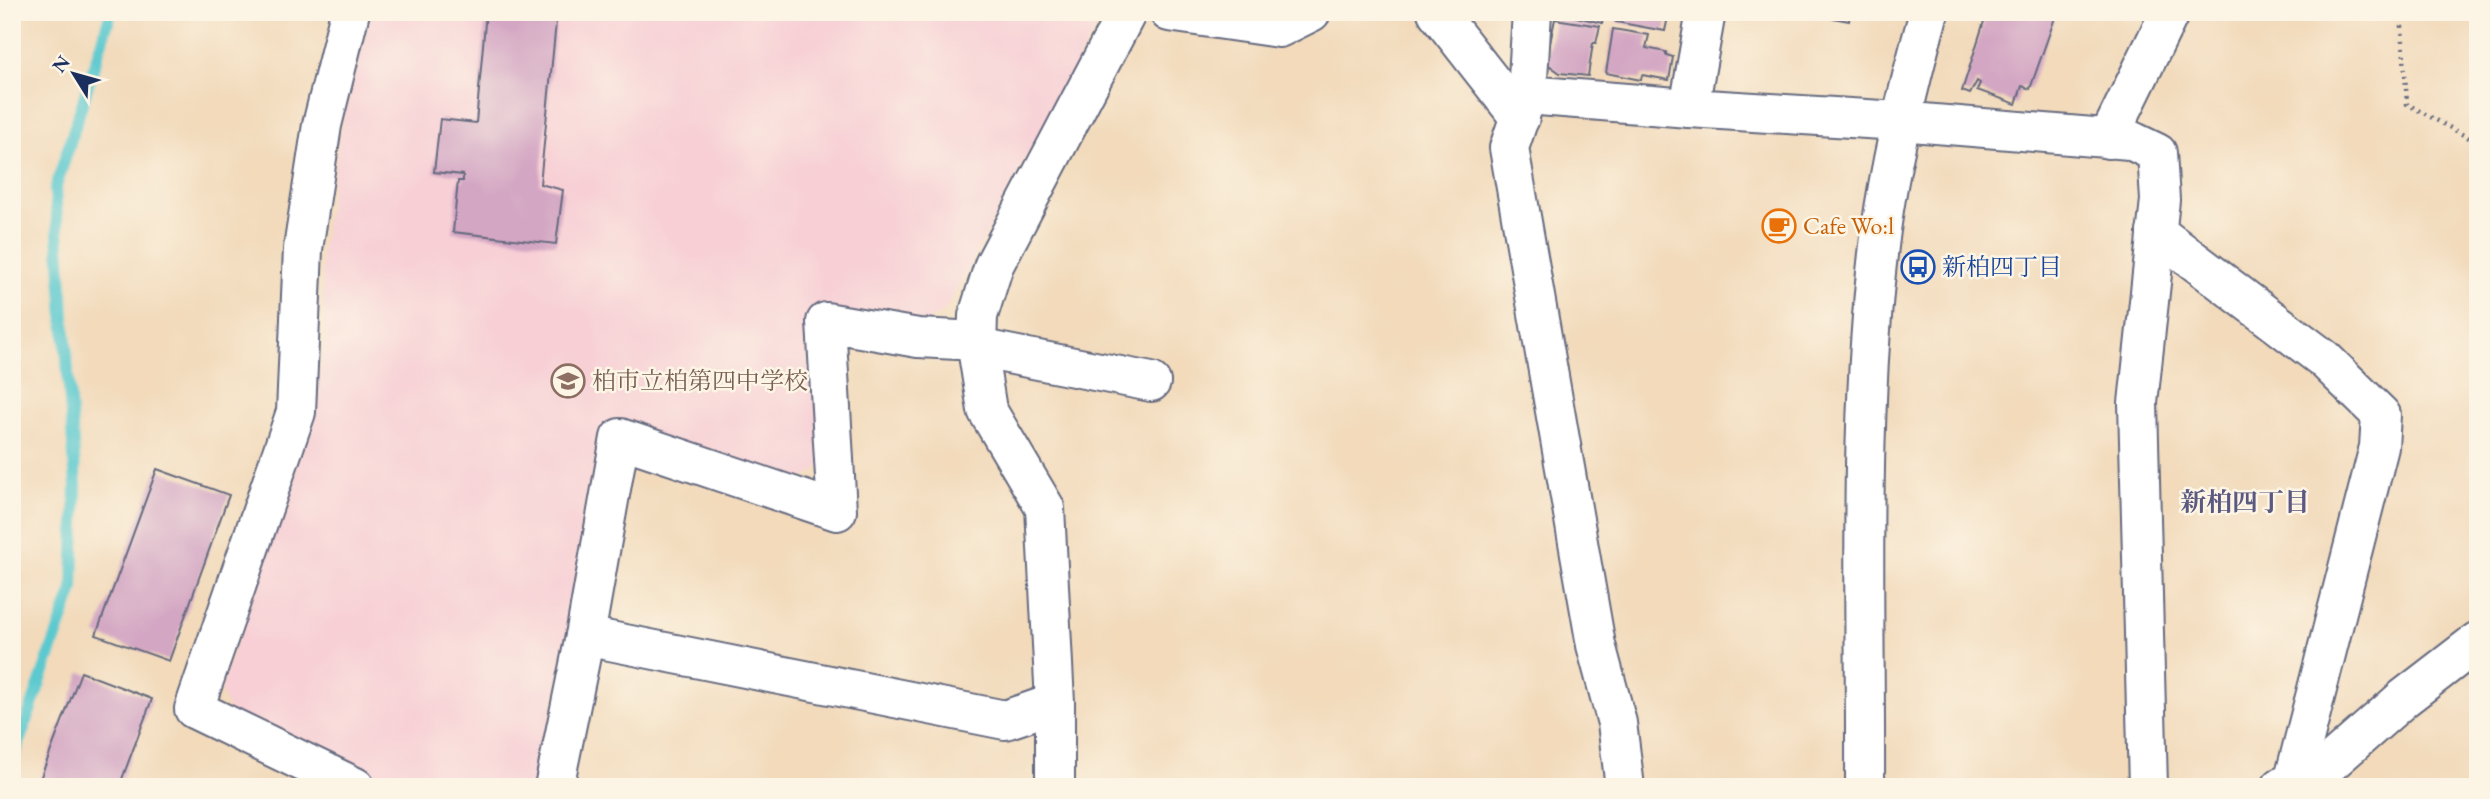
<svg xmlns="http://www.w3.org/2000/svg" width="2490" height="799" font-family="'EB Garamond','Noto Serif JP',serif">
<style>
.built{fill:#f7cfd5}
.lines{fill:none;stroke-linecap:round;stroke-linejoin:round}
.stream{stroke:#5bc9cf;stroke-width:12}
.building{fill:#d3a6c3}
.minor-casing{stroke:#666b7f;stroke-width:42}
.path{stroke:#666b7f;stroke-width:4.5;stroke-dasharray:2 5;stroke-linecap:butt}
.minor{stroke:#fff;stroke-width:38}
.labels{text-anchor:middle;stroke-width:5;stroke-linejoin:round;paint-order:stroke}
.food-label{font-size:24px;fill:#c56008;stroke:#fcf5e5;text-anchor:start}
.transit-label{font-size:24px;fill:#164399;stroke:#fcf5e5;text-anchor:start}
.education-label{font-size:24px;fill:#785e54;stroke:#fcf5e5;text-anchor:start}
.neighbourhood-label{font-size:26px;font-weight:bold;fill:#5b5981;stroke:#fcf5e5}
</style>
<rect width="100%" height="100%" fill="#fcf5e5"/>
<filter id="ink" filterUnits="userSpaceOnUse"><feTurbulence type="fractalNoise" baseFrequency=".0143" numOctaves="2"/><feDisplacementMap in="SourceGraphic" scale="14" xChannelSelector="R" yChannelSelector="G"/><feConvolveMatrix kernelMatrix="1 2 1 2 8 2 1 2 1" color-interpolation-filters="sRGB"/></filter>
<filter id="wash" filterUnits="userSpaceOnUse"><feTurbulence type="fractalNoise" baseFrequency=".00686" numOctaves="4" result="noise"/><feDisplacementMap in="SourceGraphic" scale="28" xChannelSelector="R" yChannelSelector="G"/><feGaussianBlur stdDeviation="1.57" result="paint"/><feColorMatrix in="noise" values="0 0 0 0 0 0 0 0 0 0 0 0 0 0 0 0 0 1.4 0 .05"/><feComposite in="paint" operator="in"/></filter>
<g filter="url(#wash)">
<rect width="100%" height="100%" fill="#f2dabb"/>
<!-- built -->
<polygon class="built" points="371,12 1104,12 946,310 921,325 813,309 822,466 799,482 610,426 537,787 381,787 230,712 220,690 311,419 325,344 321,253 341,128"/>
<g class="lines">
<!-- stream -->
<polyline class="stream" points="12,762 73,589 76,486 55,190 111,12"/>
</g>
<g id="blocks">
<!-- building -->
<g class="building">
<polygon points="486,12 557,12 540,184 563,190 556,244 453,232 458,181 463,181 463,175 434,172 440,119 476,123"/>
<polygon points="1556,12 1604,12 1602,23"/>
<polygon points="1619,12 1669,12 1665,31 1616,22"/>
<polygon points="1803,12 1850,12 1849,21"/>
<polygon points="1987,12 2057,12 2030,89 2022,86 2016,104 1977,90 1980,83 1977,81 1970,94 1962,91"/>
<polygon points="1555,19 1600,26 1596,43 1593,43 1588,76 1560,73 1546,63"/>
<polygon points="1613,29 1649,35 1646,48 1666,52 1666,55 1673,57 1669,80 1642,75 1641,80 1606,73"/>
<polygon points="157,469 229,495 169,661 96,635"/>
<polygon points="81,672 152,699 119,787 37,787"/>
</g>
</g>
</g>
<g filter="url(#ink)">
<use href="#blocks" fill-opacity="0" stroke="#666b7f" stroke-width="2"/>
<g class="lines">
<defs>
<g id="minor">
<polyline points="350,12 322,125 303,249 296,412 194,709 355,787"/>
<polyline points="1169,12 1279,28 1311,12"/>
<polyline points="1437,12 1520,118"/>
<polyline points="1532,12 1527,95 1509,148 1596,645 1617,723 1625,787"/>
<polyline points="1706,12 1689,108 1899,121 2130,140 2157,153 2160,200 2138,403 2148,787"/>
<polyline points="1527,95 1689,108"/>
<polyline points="2108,139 2170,12"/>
<polyline points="2156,232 2324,359 2381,415 2379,447 2292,787"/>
<polyline points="977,348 1151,382"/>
<polyline points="585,636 1005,720 1055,703"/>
<polyline points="554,787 585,636 620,438 837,511 826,322 918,338 978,341"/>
<polyline points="1055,787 1055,703 1045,508 987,410 977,348 978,316 994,265 1127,12"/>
<path d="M1865,787C1866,603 1857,412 1881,230C1891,156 1909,84 1929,12"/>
<polyline points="2281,787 2292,787 2321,771 2404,698 2478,641"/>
</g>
</defs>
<!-- minor casing -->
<use href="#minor" class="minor-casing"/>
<!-- path -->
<polyline class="path" points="2401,12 2407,104 2478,143"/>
<!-- minor -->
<use href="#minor" class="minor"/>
</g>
</g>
<!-- icons -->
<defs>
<symbol id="cafe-ring" viewBox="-11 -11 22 22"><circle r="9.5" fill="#fcf5e5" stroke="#e8710a" stroke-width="1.5"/><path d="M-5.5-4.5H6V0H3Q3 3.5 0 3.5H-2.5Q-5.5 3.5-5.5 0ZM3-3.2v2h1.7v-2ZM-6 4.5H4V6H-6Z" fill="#e8710a"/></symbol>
<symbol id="bus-ring" viewBox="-11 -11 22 22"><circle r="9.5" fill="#fcf5e5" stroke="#1a4fb4" stroke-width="1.5"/><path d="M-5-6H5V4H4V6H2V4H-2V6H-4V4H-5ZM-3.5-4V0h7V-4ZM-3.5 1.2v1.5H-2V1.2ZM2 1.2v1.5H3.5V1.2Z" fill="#1a4fb4"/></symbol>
<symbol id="school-ring" viewBox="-11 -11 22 22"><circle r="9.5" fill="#fcf5e5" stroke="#8d6e63" stroke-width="1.5"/><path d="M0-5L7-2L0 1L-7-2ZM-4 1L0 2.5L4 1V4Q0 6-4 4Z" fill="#8d6e63"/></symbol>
</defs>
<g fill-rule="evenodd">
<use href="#cafe-ring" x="1760" y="207" width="38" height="38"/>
<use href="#bus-ring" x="1899" y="248" width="38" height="38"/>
<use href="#school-ring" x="549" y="362" width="38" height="38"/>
</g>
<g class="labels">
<!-- food labels -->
<g class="food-label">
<text x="1803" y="234">Cafe Wo:l</text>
</g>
<!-- transit labels -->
<g class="transit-label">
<text x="1942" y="275">新柏四丁目</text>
</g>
<!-- education labels -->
<g class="education-label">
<text x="592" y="389">柏市立柏第四中学校</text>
</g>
<!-- neighbourhood labels -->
<g class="neighbourhood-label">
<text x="2245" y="511">新柏四丁目</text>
</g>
</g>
<!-- margin -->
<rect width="2490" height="799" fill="none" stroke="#fcf5e5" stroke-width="42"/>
<!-- north arrow -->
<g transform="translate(74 74) rotate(307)" stroke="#fcf5e5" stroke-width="5" paint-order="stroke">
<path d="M0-5L12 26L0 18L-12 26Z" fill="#1b2f5e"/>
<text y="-10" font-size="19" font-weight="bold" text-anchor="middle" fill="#1b2f5e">N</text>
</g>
</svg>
